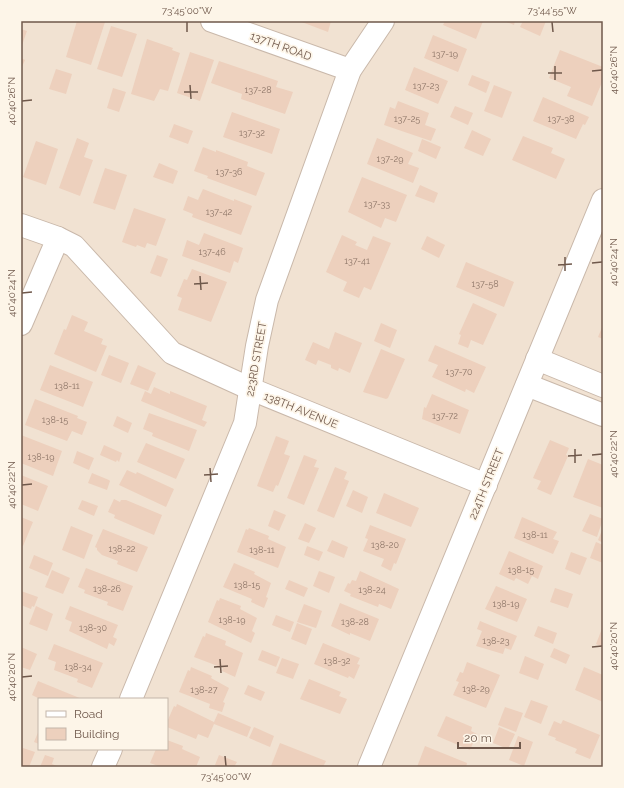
<svg xmlns="http://www.w3.org/2000/svg" width="624" height="788" font-family="Raleway,sans-serif">
<style>
.residential{fill:#f1e2d2;fill-rule:evenodd}
.building{fill:#edd0bd}
.lines{fill:none;stroke-linecap:round;stroke-linejoin:round}
.minor-casing{stroke:#c9b8aa;stroke-width:24}
.minor{stroke:#fff;stroke-width:22}
.ticks{fill:none;stroke:#6f584b;stroke-width:1.5}
.labels{text-anchor:middle;stroke-width:3.5;stroke-linejoin:round;paint-order:stroke}
.number-label{font-size:9px;fill:#8e7668}
.street-label{font-size:11px;fill:#6f584b;stroke:#fdf5e8}
.neatline{fill:none;stroke:#6f584b;stroke-width:1.5}
.ticks-label{font-size:10px;text-anchor:middle;fill:#6f584b}
</style>
<rect width="100%" height="100%" fill="#faf1e3"/>
<!-- residential -->
<path class="residential" d="M21,21H603V767H21ZM39,699H167V749H39Z"/>
<!-- building -->
<g class="building">
<polygon points="77,21 105,22 91,65 66,57"/>
<polygon points="299,21 331,21 328,32"/>
<polygon points="445,21 483,21 476,39 443,25"/>
<polygon points="504,21 515,21 514,25"/>
<polygon points="523,21 546,21 540,36 520,27"/>
<polygon points="111,26 137,34 122,77 97,69"/>
<polygon points="21,29 27,31 21,48"/>
<polygon points="433,35 467,49 458,72 424,58"/>
<polygon points="147,39 173,48 172,50 180,53 168,91 160,89 154,101 131,94"/>
<polygon points="560,50 603,67 603,80 592,106 567,96 571,87 549,78"/>
<polygon points="190,52 214,60 200,101 177,93"/>
<polygon points="21,58 25,60 21,69"/>
<polygon points="219,61 278,81 276,87 293,92 285,114 241,99 242,94 211,83"/>
<polygon points="414,67 448,81 438,104 405,90"/>
<polygon points="56,69 72,74 66,94 49,89"/>
<polygon points="472,75 490,82 486,93 468,85"/>
<polygon points="494,85 512,92 502,118 484,111"/>
<polygon points="113,88 126,92 119,112 107,108"/>
<polygon points="543,97 589,117 585,125 583,124 576,139 533,121"/>
<polygon points="398,101 429,113 425,125 436,129 431,141 384,125 390,107 395,109"/>
<polygon points="455,106 473,113 468,125 450,117"/>
<polygon points="232,112 280,129 272,154 223,137"/>
<polygon points="174,124 193,131 188,144 169,137"/>
<polygon points="472,130 491,139 483,156 464,148"/>
<polygon points="523,136 553,148 551,153 565,159 556,179 512,160"/>
<polygon points="77,138 89,143 84,157 93,160 80,196 59,188"/>
<polygon points="377,138 413,153 408,164 419,168 413,183 367,164"/>
<polygon points="422,139 441,147 436,159 418,151"/>
<polygon points="36,141 58,149 46,185 23,177"/>
<polygon points="203,147 216,152 216,150 248,162 247,166 265,173 256,196 207,178 208,176 194,171"/>
<polygon points="159,163 178,171 173,184 153,177"/>
<polygon points="105,168 127,175 115,210 93,203"/>
<polygon points="362,177 407,195 396,222 385,218 381,228 348,212"/>
<polygon points="420,185 438,193 434,203 415,196"/>
<polygon points="203,189 234,201 234,199 252,206 241,235 192,217 193,214 183,210 188,196 198,200"/>
<polygon points="134,208 166,219 156,246 147,243 145,248 137,245 136,247 122,242"/>
<polygon points="204,233 243,248 238,263 234,261 230,273 182,256 187,240 199,245"/>
<polygon points="342,235 357,242 355,245 367,250 373,236 391,243 371,290 364,287 359,298 343,291 347,282 326,272"/>
<polygon points="427,236 445,245 439,258 421,249"/>
<polygon points="157,255 168,259 161,277 150,273"/>
<polygon points="466,262 514,282 504,307 456,287"/>
<polygon points="192,269 227,282 211,322 178,310 182,298 177,296 184,279 187,280"/>
<polygon points="473,303 497,314 483,345 471,340 468,348 458,344 461,335 459,334"/>
<polygon points="72,315 88,322 84,331 103,339 101,344 107,346 96,372 54,354 64,329 66,330"/>
<polygon points="381,323 397,330 390,348 374,341"/>
<polygon points="603,325 603,339 598,337"/>
<polygon points="335,332 362,343 350,373 339,368 338,371 331,368 331,365 318,360 316,365 305,360 313,342 329,349"/>
<polygon points="435,345 486,367 474,393 466,389 465,392 432,377 438,365 428,361"/>
<polygon points="381,349 405,359 388,398 386,399 363,392"/>
<polygon points="109,355 129,363 121,383 101,375"/>
<polygon points="50,365 93,382 83,407 40,390"/>
<polygon points="138,365 156,373 148,391 130,384"/>
<polygon points="154,387 170,394 170,391 207,406 202,420 207,422 204,427 141,401 145,391 151,394"/>
<polygon points="432,394 469,410 460,434 422,419 424,407 426,408"/>
<polygon points="35,399 78,416 77,418 87,422 82,435 72,431 67,441 25,425"/>
<polygon points="149,413 197,430 189,451 152,436 153,433 143,429"/>
<polygon points="117,416 132,423 128,433 113,426"/>
<polygon points="21,435 62,451 53,476 21,463"/>
<polygon points="276,436 289,441 284,454 290,456 278,486 276,485 273,492 257,486"/>
<polygon points="550,440 569,448 566,455 568,456 551,495 537,489 541,481 533,478"/>
<polygon points="146,443 185,459 176,479 137,462"/>
<polygon points="104,445 122,453 119,462 117,460 116,462 100,455"/>
<polygon points="77,451 94,458 89,470 73,463"/>
<polygon points="304,455 317,460 314,467 319,468 304,505 287,498"/>
<polygon points="588,459 603,465 603,508 573,497"/>
<polygon points="335,467 347,472 344,479 349,481 334,518 317,511"/>
<polygon points="127,470 136,474 137,472 174,489 166,507 119,485"/>
<polygon points="92,473 109,480 110,481 107,490 88,483"/>
<polygon points="21,475 48,486 38,511 21,504"/>
<polygon points="353,490 368,497 362,513 346,506"/>
<polygon points="384,493 419,508 411,527 376,513"/>
<polygon points="114,499 120,502 121,500 126,500 162,515 154,535 114,518 115,515 108,512"/>
<polygon points="82,500 98,506 94,516 78,509"/>
<polygon points="274,510 286,515 279,531 268,526"/>
<polygon points="590,514 603,519 597,537 582,531"/>
<polygon points="21,517 33,522 23,546 21,545"/>
<polygon points="522,517 557,532 553,539 559,541 553,554 514,538"/>
<polygon points="305,523 316,528 309,543 298,539"/>
<polygon points="370,525 406,539 396,564 394,563 391,571 381,566 384,559 363,551 368,539 365,538"/>
<polygon points="71,526 93,535 84,559 62,550"/>
<polygon points="249,528 269,536 268,539 286,547 278,568 237,552 246,529 248,530"/>
<polygon points="603,528 603,543 598,540"/>
<polygon points="103,529 148,547 137,572 117,564 118,561 102,555 97,550 97,548 95,547"/>
<polygon points="332,540 348,547 344,558 327,551"/>
<polygon points="596,542 603,545 603,563 590,558"/>
<polygon points="307,546 323,552 319,561 304,555"/>
<polygon points="509,551 543,566 538,579 532,576 528,584 516,578 514,581 499,574"/>
<polygon points="571,552 587,558 580,575 565,569"/>
<polygon points="34,555 53,563 48,576 29,568"/>
<polygon points="234,563 255,572 254,574 271,583 266,597 268,598 264,608 251,602 252,599 223,587"/>
<polygon points="86,568 133,586 123,611 107,605 108,602 84,593 85,590 78,587"/>
<polygon points="52,570 70,578 63,594 45,587"/>
<polygon points="319,571 335,577 329,593 313,586"/>
<polygon points="360,571 399,589 391,609 379,604 378,607 350,596 351,594 344,591 348,583 350,584 352,580 356,581"/>
<polygon points="289,580 308,588 304,597 285,589"/>
<polygon points="496,586 527,599 517,622 485,609"/>
<polygon points="555,588 573,594 568,608 550,602"/>
<polygon points="21,591 38,597 34,607 32,606 31,609 21,605"/>
<polygon points="220,598 241,606 240,609 257,618 252,631 255,633 251,643 208,622 217,600 219,601"/>
<polygon points="340,603 379,619 370,641 350,633 350,635 331,626"/>
<polygon points="304,604 322,611 316,628 297,622"/>
<polygon points="36,606 53,614 47,631 29,624"/>
<polygon points="70,606 118,625 113,637 117,639 114,646 109,643 107,649 69,631 72,622 65,619"/>
<polygon points="276,615 294,622 290,632 272,625"/>
<polygon points="480,621 517,636 511,650 505,648 503,654 476,646 482,631 477,629"/>
<polygon points="297,623 312,629 306,645 291,639"/>
<polygon points="538,626 557,633 553,644 534,636"/>
<polygon points="603,626 603,647 596,644"/>
<polygon points="206,633 226,641 225,645 243,653 235,677 222,671 223,668 194,657 203,636 205,637"/>
<polygon points="323,643 360,658 357,664 360,665 354,679 349,676 348,678 314,664"/>
<polygon points="54,644 103,663 92,688 77,682 78,679 54,670 56,662 48,659"/>
<polygon points="21,647 37,654 30,670 21,667"/>
<polygon points="554,648 570,655 566,664 550,657"/>
<polygon points="262,650 280,657 276,667 258,660"/>
<polygon points="525,656 544,664 538,680 519,673"/>
<polygon points="282,658 299,664 293,679 276,673"/>
<polygon points="467,662 500,675 486,708 453,695 459,682 456,681 460,672 463,673"/>
<polygon points="191,667 212,676 211,678 229,688 223,702 225,703 222,712 209,708 210,704 179,692 188,670 190,671"/>
<polygon points="584,667 603,675 603,702 575,690"/>
<polygon points="309,679 341,692 339,696 347,699 340,714 300,699"/>
<polygon points="38,681 82,699 40,699 32,695"/>
<polygon points="248,685 265,692 261,701 244,694"/>
<polygon points="531,700 548,706 541,724 524,717"/>
<polygon points="177,704 214,722 218,713 251,727 247,737 214,724 208,738 198,734 196,739 167,727 167,722 174,706 176,707"/>
<polygon points="505,707 523,713 516,732 498,725"/>
<polygon points="446,716 472,727 471,731 477,734 470,750 437,736"/>
<polygon points="563,720 600,735 590,759 575,753 577,749 555,740 556,738 548,735 554,721 561,724"/>
<polygon points="254,727 274,736 270,747 249,738"/>
<polygon points="499,727 515,734 508,749 493,743"/>
<polygon points="39,730 39,744 34,742"/>
<polygon points="518,736 533,742 524,766 509,760"/>
<polygon points="167,740 183,746 182,749 200,757 196,767 161,767 150,763 156,749 167,749"/>
<polygon points="280,743 326,761 323,767 271,766"/>
<polygon points="425,746 467,763 466,767 417,767"/>
<polygon points="23,748 35,752 29,767 21,767 21,754"/>
<polygon points="45,755 54,758 52,764 59,767 40,767"/>
<polygon points="219,755 237,762 234,767 220,767 215,765"/>
</g>
<g class="lines">
<defs>
<g id="minor">
<polyline points="212,21 350,70"/>
<polyline points="21,225 58,238 74,246 172,353 251,389 486,485"/>
<polyline points="21,324 58,238"/>
<polyline points="537,359 603,386"/>
<polyline points="527,385 603,415"/>
<polyline points="131,699 245,423 257,346 267,300 350,70 383,21"/>
<polyline points="103,767 111,749"/>
<polyline points="369,767 603,200"/>
</g>
</defs>
<!-- minor casing -->
<use href="#minor" class="minor-casing"/>
<!-- minor -->
<use href="#minor" class="minor"/>
</g>
<!-- ticks -->
<path class="ticks" d="M187,22V32M552,22L553,32M555,66V80M592,71L602,70M548,73H562M190,85L191,99M184,92H198M22,101L32,100M565,257V271M592,263L602,262M558,265L572,264M200,276L201,290M194,284L208,283M22,293L32,292M575,449V463M592,455L602,454M568,456L582,455M210,468L211,482M204,475L218,474M22,485L32,484M592,647L602,646M220,659L221,673M214,667L228,666M22,677L32,676M225,756L226,766"/>
<g class="labels">
<!-- number labels -->
<g class="number-label">
<text x="445" y="57">137-19</text>
<text x="426" y="89">137-23</text>
<text x="258" y="93">137-28</text>
<text x="407" y="122">137-25</text>
<text x="561" y="122">137-38</text>
<text x="252" y="136">137-32</text>
<text x="390" y="162">137-29</text>
<text x="229" y="175">137-36</text>
<text x="377" y="207">137-33</text>
<text x="219" y="215">137-42</text>
<text x="212" y="255">137-46</text>
<text x="357" y="264">137-41</text>
<text x="485" y="287">137-58</text>
<text x="459" y="375">137-70</text>
<text x="67" y="389">138-11</text>
<text x="445" y="419">137-72</text>
<text x="55" y="423">138-15</text>
<text x="41" y="460">138-19</text>
<text x="535" y="538">138-11</text>
<text x="385" y="548">138-20</text>
<text x="122" y="552">138-22</text>
<text x="262" y="553">138-11</text>
<text x="521" y="573">138-15</text>
<text x="247" y="588">138-15</text>
<text x="107" y="592">138-26</text>
<text x="372" y="593">138-24</text>
<text x="506" y="607">138-19</text>
<text x="232" y="623">138-19</text>
<text x="355" y="625">138-28</text>
<text x="93" y="631">138-30</text>
<text x="496" y="644">138-23</text>
<text x="337" y="664">138-32</text>
<text x="78" y="670">138-34</text>
<text x="476" y="692">138-29</text>
<text x="204" y="693">138-27</text>
</g>
<!-- street labels -->
<g class="street-label">
<text transform="translate(281 46) rotate(20)" y="4">137TH ROAD</text>
<text transform="translate(256 359) rotate(-80)" y="4">223RD STREET</text>
<text transform="translate(301 410) rotate(22)" y="4">138TH AVENUE</text>
<text transform="translate(486 484) rotate(-68)" y="4">224TH STREET</text>
</g>
</g>
<!-- border -->
<rect width="624" height="788" fill="none" stroke="#fdf5e8" stroke-width="44"/>
<!-- legend -->
<rect x="38" y="698" width="130" height="52" fill="#fdf5e8" stroke="#c4b6a9"/>
<rect x="46" y="711" width="20" height="6" fill="#ffffff" stroke="#c4b6a9"/>
<text x="74" y="718" font-size="12" fill="#6f584b">Road</text>
<rect x="46" y="728" width="20" height="12" fill="#edd0bd" stroke="#c4b6a9"/>
<text x="74" y="738" font-size="12" fill="#6f584b">Building</text>
<!-- scale -->
<path d="M458 742v6h62v-6" fill="none" stroke="#6f584b" stroke-width="2"/>
<text x="464" y="742" font-size="12" fill="#6f584b" stroke="#fdf5e8" stroke-width="3" paint-order="stroke">20 m</text>
<rect x="22" y="22" width="580" height="744" class="neatline"/>
<g class="ticks-label">
<text x="187" y="14">73°45'00"W</text>
<text x="552" y="14">73°44'55"W</text>
<text transform="translate(613 70) rotate(-90)" y="4">40°40'26"N</text>
<text transform="translate(11 101) rotate(-90)" y="4">40°40'26"N</text>
<text transform="translate(613 262) rotate(-90)" y="4">40°40'24"N</text>
<text transform="translate(11 293) rotate(-90)" y="4">40°40'24"N</text>
<text transform="translate(613 454) rotate(-90)" y="4">40°40'22"N</text>
<text transform="translate(11 485) rotate(-90)" y="4">40°40'22"N</text>
<text transform="translate(613 646) rotate(-90)" y="4">40°40'20"N</text>
<text transform="translate(11 677) rotate(-90)" y="4">40°40'20"N</text>
<text x="226" y="780">73°45'00"W</text>
</g>
</svg>
